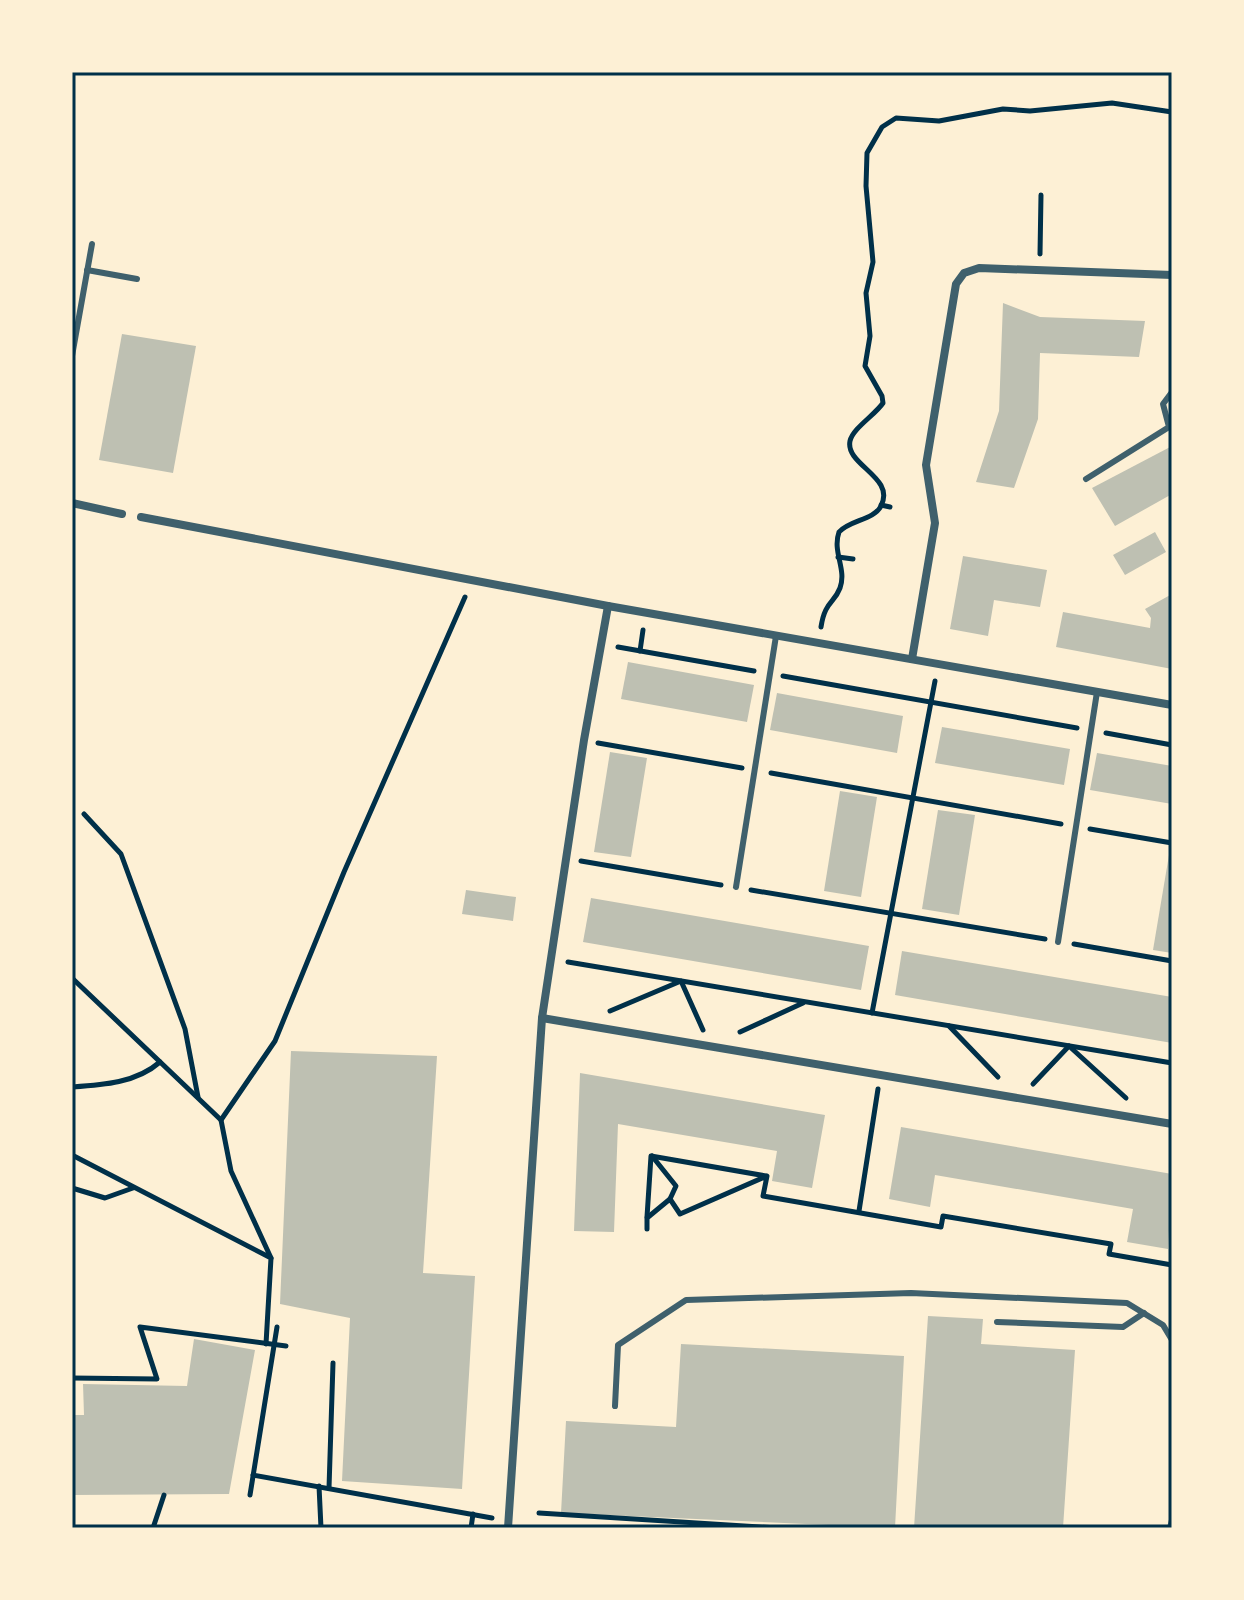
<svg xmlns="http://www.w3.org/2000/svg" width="1244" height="1600" font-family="Montserrat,sans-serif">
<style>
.building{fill:#bec0b2}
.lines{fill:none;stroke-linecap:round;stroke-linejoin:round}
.path{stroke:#003049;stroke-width:5}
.service{stroke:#3f606c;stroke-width:6}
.minor{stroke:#3f606c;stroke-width:8}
.neatline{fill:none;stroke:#003049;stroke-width:3}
</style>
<rect width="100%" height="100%" fill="#fdf0d5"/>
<!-- building -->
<g class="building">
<polygon points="1003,303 1040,317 1145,321 1139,357 1040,353 1038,419 1014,488 976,482 999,411"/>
<polygon points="122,334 196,346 173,473 99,460"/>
<polygon points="1172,446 1172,494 1115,526 1092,488"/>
<polygon points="1155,532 1166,552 1125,575 1113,555"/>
<polygon points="963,556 1047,570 1040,607 994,600 988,636 950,629"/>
<polygon points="1172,594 1172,669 1056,647 1063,612 1150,628 1151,618 1145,609"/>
<polygon points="628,662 754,685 747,722 621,699"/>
<polygon points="777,693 903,716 897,753 770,730"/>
<polygon points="942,727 1070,749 1064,785 935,763"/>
<polygon points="610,752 647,758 631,857 594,852"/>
<polygon points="1097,753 1172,766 1172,804 1090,790"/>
<polygon points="840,791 877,797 861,897 824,891"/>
<polygon points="938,810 975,815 959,915 922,909"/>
<polygon points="1170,849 1172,849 1172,953 1153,950"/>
<polygon points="466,890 516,897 513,921 462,914"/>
<polygon points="591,898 869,946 861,990 583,942"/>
<polygon points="902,951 1172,997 1172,1043 895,995"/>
<polygon points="291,1051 437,1056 423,1273 475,1276 462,1489 342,1481 350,1318 280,1304"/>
<polygon points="580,1073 825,1115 812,1188 772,1181 777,1151 618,1124 614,1232 574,1231"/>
<polygon points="901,1127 1172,1174 1168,1249 1127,1242 1133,1209 1081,1200 935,1175 930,1207 889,1199"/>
<polygon points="928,1316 983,1319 981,1344 1075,1350 1063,1528 914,1528"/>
<polygon points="194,1339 255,1350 229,1494 72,1495 72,1415 84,1415 83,1384 187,1386"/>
<polygon points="681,1344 904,1356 895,1528 561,1513 566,1421 676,1427"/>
</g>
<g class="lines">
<!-- path -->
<g class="path">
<polyline points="1040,254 1041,195"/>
<polyline points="881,505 890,507"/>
<polyline points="838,557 853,559"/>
<path d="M821,627C825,601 834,604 840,588C847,569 832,552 839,532C849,520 874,520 881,506C896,477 845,465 850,441C853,428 875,415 883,403L882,396L865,366L870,336L866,293L873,262L866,186L867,153L882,127L896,118L939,121L1003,109L1030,111L1112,103L1172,112"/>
<polyline points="618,647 754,671"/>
<polyline points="640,651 643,630"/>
<polyline points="783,676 1077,728"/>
<polyline points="1106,733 1172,745"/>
<polyline points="598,743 742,768"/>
<polyline points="771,773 1061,824"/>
<polyline points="84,814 121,854 185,1029 198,1097"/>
<polyline points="1090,829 1172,843"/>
<polyline points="581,861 721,885"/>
<polyline points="751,890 1045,939"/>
<polyline points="72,925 72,959"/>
<polyline points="1074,944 1172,961"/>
<polyline points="568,962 1172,1063"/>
<polyline points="72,978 221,1120 231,1171 271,1258"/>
<polyline points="610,1011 681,981 703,1030"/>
<polyline points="872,1013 935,681"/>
<polyline points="949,1026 998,1077"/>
<polyline points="740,1032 803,1003"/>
<polyline points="1033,1084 1069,1046 1126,1098"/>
<path d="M72,1087C103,1085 136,1083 160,1062"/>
<polyline points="221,1120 275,1041 344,872 465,597"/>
<polyline points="72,1155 271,1258 266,1344"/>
<polyline points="652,1156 676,1186 670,1199"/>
<polyline points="72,1188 105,1198 133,1188"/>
<polyline points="859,1211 878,1089"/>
<polyline points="647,1217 651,1156 766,1176"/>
<polyline points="647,1229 647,1218 670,1199 680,1214 767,1176 763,1196 941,1227 943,1216 1111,1244 1109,1254 1172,1265"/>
<polyline points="72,1378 157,1379 140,1327 286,1346"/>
<polyline points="253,1475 492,1518"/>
<polyline points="319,1486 321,1528"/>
<polyline points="329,1488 333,1363"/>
<polyline points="250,1495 277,1327"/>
<polyline points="539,1513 777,1528"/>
<polyline points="153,1528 164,1495"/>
<polyline points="471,1528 473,1514"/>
</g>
<!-- service -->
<g class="service">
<polyline points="87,270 137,279"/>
<polyline points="72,356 92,244"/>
<polyline points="1086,479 1169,427 1163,404 1172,392"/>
<polyline points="736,887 776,636"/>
<polyline points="1058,942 1097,692"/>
<polyline points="997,1322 1123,1327 1144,1313"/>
<polyline points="615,1406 618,1345 686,1300 911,1293 1127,1303 1163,1325 1172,1340"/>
<polyline points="1170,1528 1172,1520"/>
</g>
<!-- minor -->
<g class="minor">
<polyline points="72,503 122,514"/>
<polyline points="141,517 608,606 1172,705"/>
<polyline points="912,659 935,523 926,465 956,284 964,273 979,268 1172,275"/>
<polyline points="542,1018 1172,1124"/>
<polyline points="508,1528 542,1018 584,740 608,606"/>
</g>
</g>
<!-- border -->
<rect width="1244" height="1600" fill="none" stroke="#fdf0d5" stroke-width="148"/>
<rect x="74" y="74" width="1096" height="1452" class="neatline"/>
</svg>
